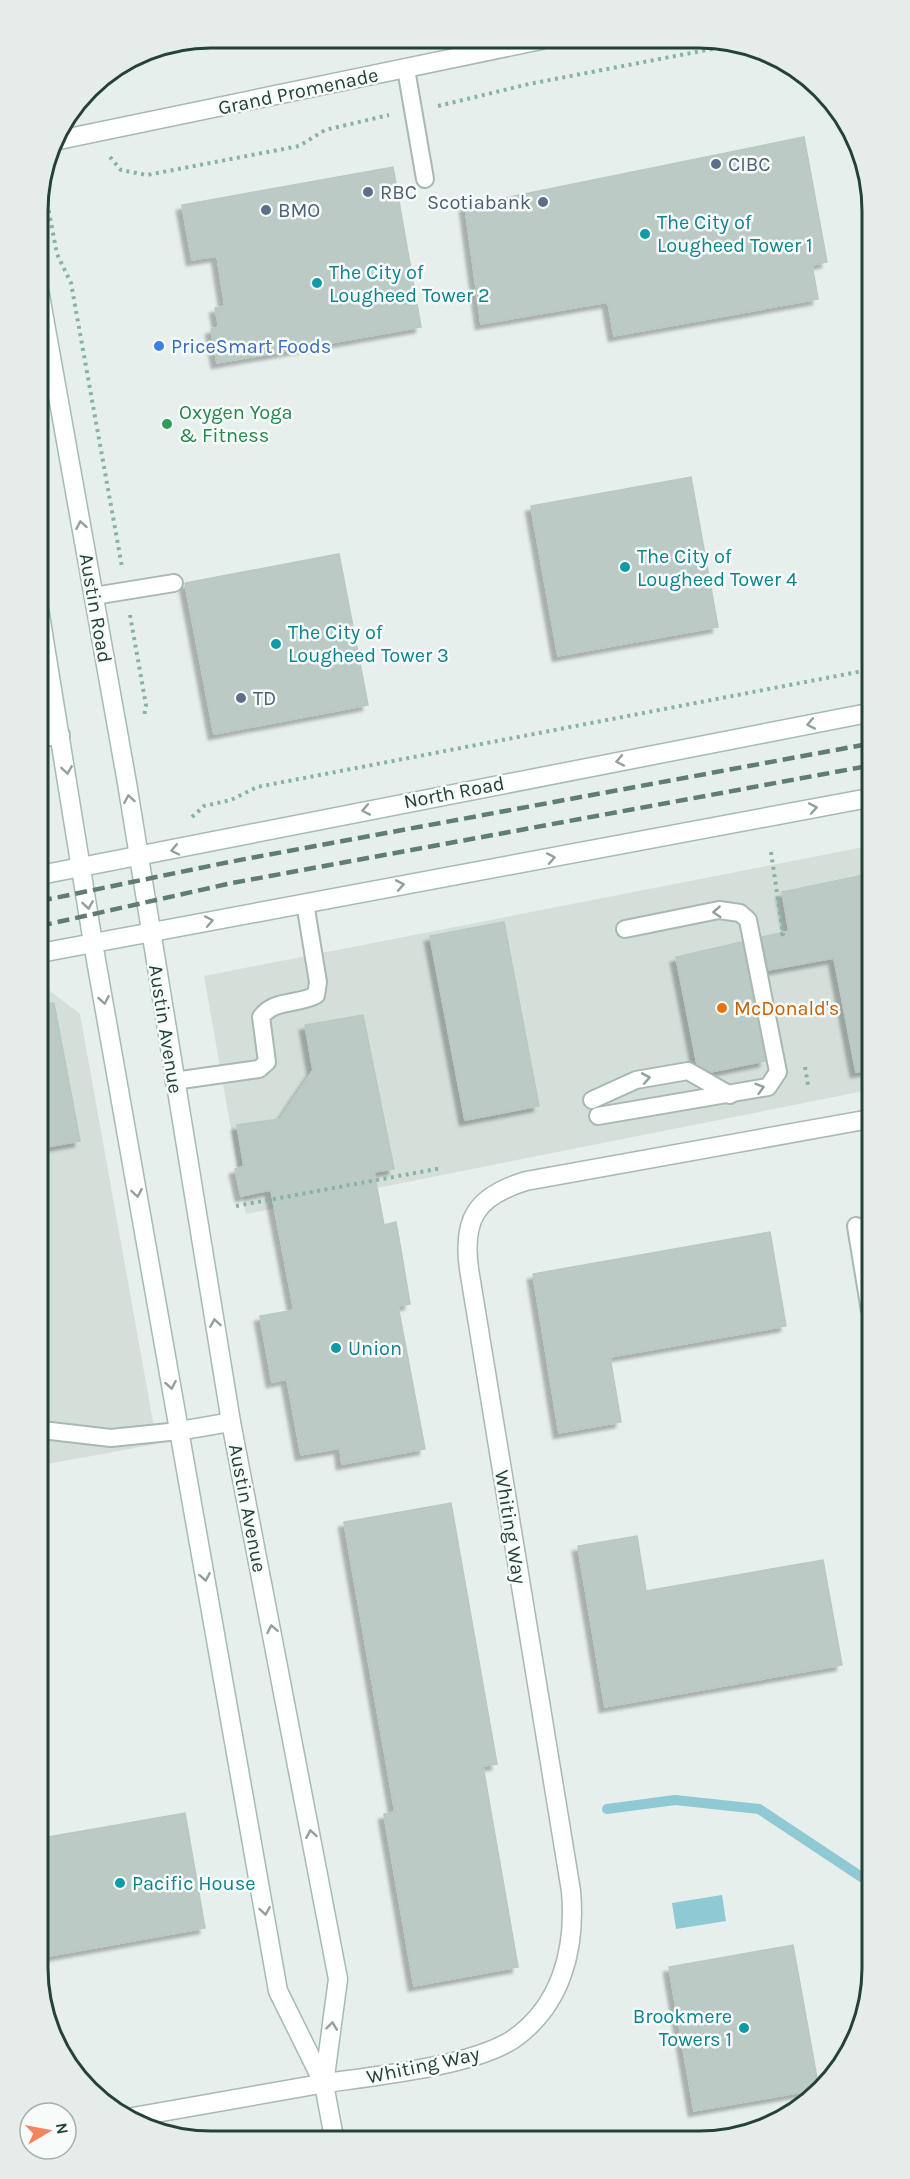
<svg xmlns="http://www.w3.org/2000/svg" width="910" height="2179" font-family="Karla,sans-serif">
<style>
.built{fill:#d4dfda}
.water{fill:#8ec9d4}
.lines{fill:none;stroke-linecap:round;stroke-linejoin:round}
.stream{stroke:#8ec9d4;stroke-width:10}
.building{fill:#bbcac4;stroke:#b8c9c2;stroke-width:1.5;filter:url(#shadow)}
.service-casing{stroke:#a8b8b2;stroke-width:20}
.tertiary-casing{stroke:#a8b8b2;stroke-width:21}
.secondary-casing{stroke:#a4bbb3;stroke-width:21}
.path{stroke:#86b3a5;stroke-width:4;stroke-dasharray:3 4.5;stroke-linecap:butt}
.service{stroke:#fff;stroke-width:16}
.tertiary{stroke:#fff;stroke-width:18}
.secondary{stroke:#fff;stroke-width:18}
.rail{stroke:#5f7d75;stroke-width:4.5;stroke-dasharray:12 6;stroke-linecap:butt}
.oneway{stroke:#92a09c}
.service-dot{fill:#5c6f8a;stroke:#f7fbf9;stroke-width:2}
.culture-dot{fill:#0f9aa8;stroke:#f7fbf9;stroke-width:2}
.shop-dot{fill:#3f7fe0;stroke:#f7fbf9;stroke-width:2}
.leisure-dot{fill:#2e9e5b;stroke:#f7fbf9;stroke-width:2}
.food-dot{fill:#e8710a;stroke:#f7fbf9;stroke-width:2}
.labels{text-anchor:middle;stroke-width:5;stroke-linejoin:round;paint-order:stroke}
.street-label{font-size:20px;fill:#24423a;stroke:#f7fbf9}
.service-label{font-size:20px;fill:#4e5e75;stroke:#f7fbf9;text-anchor:start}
.culture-label{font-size:20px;fill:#0d838f;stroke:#f7fbf9;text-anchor:start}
.shop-label{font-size:20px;fill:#366cbe;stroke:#f7fbf9;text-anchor:start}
.leisure-label{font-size:20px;fill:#27864d;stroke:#f7fbf9;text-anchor:start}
.food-label{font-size:20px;fill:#c56008;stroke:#f7fbf9;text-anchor:start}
.rim{fill:none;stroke:#24423a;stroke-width:3}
</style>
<defs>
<filter id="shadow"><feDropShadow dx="-5.5" dy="5.5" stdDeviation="1.5" flood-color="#0004"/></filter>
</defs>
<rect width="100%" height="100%" fill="#e6efeb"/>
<!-- built -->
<g class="built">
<polygon points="869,846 869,1090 246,1214 204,976"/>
<polygon points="50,991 80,1014 157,1444 42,1465 40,993"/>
</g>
<!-- water -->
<polygon class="water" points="722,1895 726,1921 676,1929 672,1903"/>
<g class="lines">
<!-- stream -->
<polyline class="stream" points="607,1809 675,1800 759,1809 872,1884"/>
</g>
<!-- building -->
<g class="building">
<polygon points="804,137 827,262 812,265 818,299 614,336 608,302 481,324 465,206"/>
<polygon points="393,167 421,327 217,363 211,329 219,327 215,308 225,306 217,256 192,260 182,205"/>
<polygon points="691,477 718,627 558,656 531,506"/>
<polygon points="339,554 368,705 214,734 185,583"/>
<polygon points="869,874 869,1070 856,1072 834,958 769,970 762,937 789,931 782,892"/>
<polygon points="504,922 539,1106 465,1120 430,936"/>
<polygon points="742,942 765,1061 711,1072 697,1064 676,957"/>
<polygon points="54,1003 80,1141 41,1148 40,1004"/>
<polygon points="363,1015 394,1169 374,1172 384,1225 396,1222 402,1256 410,1304 398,1306 425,1449 342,1464 340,1448 301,1455 287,1379 272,1382 260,1316 294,1310 271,1190 241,1196 235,1169 244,1166 237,1125 280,1119 313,1070 305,1025"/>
<polygon points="770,1232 786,1326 610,1357 621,1422 559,1433 533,1274"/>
<polygon points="451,1503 497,1764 483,1766 518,1967 414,1986 384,1814 395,1812 344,1522"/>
<polygon points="637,1536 646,1591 823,1560 842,1665 605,1707 578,1546"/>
<polygon points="185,1813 205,1928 43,1957 43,1838"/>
<polygon points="793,1945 819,2089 694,2111 669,1967"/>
</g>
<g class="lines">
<defs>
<g id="service">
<polyline points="406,69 425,179"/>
<polyline points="94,596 174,583"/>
<polyline points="40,739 61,735"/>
<path d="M174,1081L259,1069L267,1062L261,1017C274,999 298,1005 316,995L318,982L305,903"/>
<polyline points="592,1100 636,1080 688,1071 730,1095"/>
<polyline points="598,1116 768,1087 778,1072 748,920 740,913 719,910 625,929"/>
<polyline points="856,1226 870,1311"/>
<polyline points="42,1430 111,1438 179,1431"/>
</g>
<g id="tertiary">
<polyline points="54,141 541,40"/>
<path d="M133,2117C198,2106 262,2094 326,2083C376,2076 471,2066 512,2040C562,2006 576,1948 571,1891L469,1269C462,1218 477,1196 526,1181L870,1119"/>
</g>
<g id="secondary">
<polyline points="38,284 127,783 231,1422 338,1979 324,2084"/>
<polyline points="39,609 93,943 278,1991 324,2084 334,2138"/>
<polyline points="40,875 868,713"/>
<polyline points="40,953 869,798"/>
<polyline points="179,1431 231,1422"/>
</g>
</defs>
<!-- service casing -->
<use href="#service" class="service-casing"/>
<!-- tertiary casing -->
<use href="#tertiary" class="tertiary-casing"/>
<!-- secondary casing -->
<use href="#secondary" class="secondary-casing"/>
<!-- path -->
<g class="path">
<polyline points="438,106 529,84 738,44"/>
<polyline points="110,157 121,170 147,175 299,146 325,130 389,115"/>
<polyline points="43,181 57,254 71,283 122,567"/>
<polyline points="130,615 146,705 144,717"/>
<polyline points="192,817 204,806 231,800 257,787 868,670"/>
<polyline points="771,852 783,934 777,935"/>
<polyline points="805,1067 808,1085"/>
<polyline points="236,1206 442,1168"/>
</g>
<!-- service -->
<use href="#service" class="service"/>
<!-- tertiary -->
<use href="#tertiary" class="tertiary"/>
<!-- secondary -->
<use href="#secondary" class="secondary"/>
<!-- rail -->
<g class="rail">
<polyline points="40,901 229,862 868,744"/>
<polyline points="40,926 232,883 868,766"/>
</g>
</g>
<!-- one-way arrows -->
<defs><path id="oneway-chevron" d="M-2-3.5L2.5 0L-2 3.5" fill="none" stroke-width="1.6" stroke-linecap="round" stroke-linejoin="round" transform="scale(1.5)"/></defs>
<g class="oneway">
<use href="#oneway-chevron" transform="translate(81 525) rotate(-100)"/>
<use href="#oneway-chevron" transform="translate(811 724) rotate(169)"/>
<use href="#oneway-chevron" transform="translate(620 761) rotate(169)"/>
<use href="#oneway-chevron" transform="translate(67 770) rotate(81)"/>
<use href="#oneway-chevron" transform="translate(129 799) rotate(-100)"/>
<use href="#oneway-chevron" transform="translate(813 808) rotate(-10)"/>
<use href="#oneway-chevron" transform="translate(366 810) rotate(169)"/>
<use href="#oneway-chevron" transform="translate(175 850) rotate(168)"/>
<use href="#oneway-chevron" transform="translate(551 858) rotate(-11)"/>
<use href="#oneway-chevron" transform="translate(400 885) rotate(-10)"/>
<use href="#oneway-chevron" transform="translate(88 905) rotate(81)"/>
<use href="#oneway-chevron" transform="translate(717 912) rotate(176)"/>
<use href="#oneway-chevron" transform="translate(209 921) rotate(-11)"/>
<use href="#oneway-chevron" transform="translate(104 1000) rotate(80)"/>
<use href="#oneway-chevron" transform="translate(646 1078) rotate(-10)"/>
<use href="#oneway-chevron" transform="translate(760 1088) rotate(-16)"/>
<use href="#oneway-chevron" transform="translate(137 1193) rotate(80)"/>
<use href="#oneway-chevron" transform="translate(215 1323) rotate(-99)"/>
<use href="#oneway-chevron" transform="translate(171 1385) rotate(80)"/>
<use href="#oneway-chevron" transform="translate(205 1577) rotate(80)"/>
<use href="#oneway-chevron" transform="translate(272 1629) rotate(-101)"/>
<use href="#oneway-chevron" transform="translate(311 1834) rotate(-100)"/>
<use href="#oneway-chevron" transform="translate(265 1911) rotate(80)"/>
<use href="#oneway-chevron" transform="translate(332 2026) rotate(-83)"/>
</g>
<!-- markers -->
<g class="service-dot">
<circle cx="716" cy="164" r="6"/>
<circle cx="368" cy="192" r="6"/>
<circle cx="543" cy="202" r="6"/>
<circle cx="266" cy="210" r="6"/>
<circle cx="241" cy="698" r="6"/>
</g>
<g class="culture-dot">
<circle cx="645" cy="234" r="6"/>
<circle cx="317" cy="283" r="6"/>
<circle cx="625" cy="567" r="6"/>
<circle cx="276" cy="644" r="6"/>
<circle cx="336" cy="1348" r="6"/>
<circle cx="120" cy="1883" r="6"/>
<circle cx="744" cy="2028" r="6"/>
</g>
<circle class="shop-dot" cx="159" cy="346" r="6"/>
<circle class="leisure-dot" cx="167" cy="424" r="6"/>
<circle class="food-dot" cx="722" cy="1008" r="6"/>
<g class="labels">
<!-- street labels -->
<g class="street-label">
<text transform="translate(298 91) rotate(-12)" y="7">Grand Promenade</text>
<text transform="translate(96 608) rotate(80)" y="7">Austin Road</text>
<text transform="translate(454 792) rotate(-11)" y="7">North Road</text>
<text transform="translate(166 1029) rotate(81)" y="7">Austin Avenue</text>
<text transform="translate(248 1508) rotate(79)" y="7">Austin Avenue</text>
<text transform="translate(511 1527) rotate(81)" y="7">Whiting Way</text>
<text transform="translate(423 2065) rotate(-12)" y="7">Whiting Way</text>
</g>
<!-- service labels -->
<g class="service-label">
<text x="728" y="171">CIBC</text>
<text x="380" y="199">RBC</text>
<text x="531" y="209" text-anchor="end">Scotiabank</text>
<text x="278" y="217">BMO</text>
<text x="253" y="705">TD</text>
</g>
<!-- culture labels -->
<g class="culture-label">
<text x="657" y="229">The City of<tspan x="657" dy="23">Lougheed Tower 1</tspan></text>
<text x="329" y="279">The City of<tspan x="329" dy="23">Lougheed Tower 2</tspan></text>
<text x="637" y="563">The City of<tspan x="637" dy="23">Lougheed Tower 4</tspan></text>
<text x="288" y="639">The City of<tspan x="288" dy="23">Lougheed Tower 3</tspan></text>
<text x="348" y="1355">Union</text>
<text x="132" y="1890">Pacific House</text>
<text x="732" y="2023" text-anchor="end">Brookmere<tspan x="732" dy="23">Towers 1</tspan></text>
</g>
<!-- shop labels -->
<g class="shop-label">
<text x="171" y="353">PriceSmart Foods</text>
</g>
<!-- leisure labels -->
<g class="leisure-label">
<text x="179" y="419">Oxygen Yoga<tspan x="179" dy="23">&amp; Fitness</tspan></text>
</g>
<!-- food labels -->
<g class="food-label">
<text x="734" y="1015">McDonald's</text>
</g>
</g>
<!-- crop -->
<path d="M0 0H910V2179H0ZM211 48H699A163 163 0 0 1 862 211V1968A163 163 0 0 1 699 2131H211A163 163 0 0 1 48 1968V211A163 163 0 0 1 211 48Z" fill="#e6ecea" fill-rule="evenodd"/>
<path class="rim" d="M211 48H699A163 163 0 0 1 862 211V1968A163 163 0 0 1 699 2131H211A163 163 0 0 1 48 1968V211A163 163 0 0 1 211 48Z"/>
<!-- north arrow -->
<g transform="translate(48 2131) rotate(80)"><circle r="28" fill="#f7fbf9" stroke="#a3b1ad" stroke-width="1.5"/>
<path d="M0-4.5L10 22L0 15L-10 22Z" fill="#f4845f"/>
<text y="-9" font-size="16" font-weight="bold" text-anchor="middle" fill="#24423a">N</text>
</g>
</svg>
